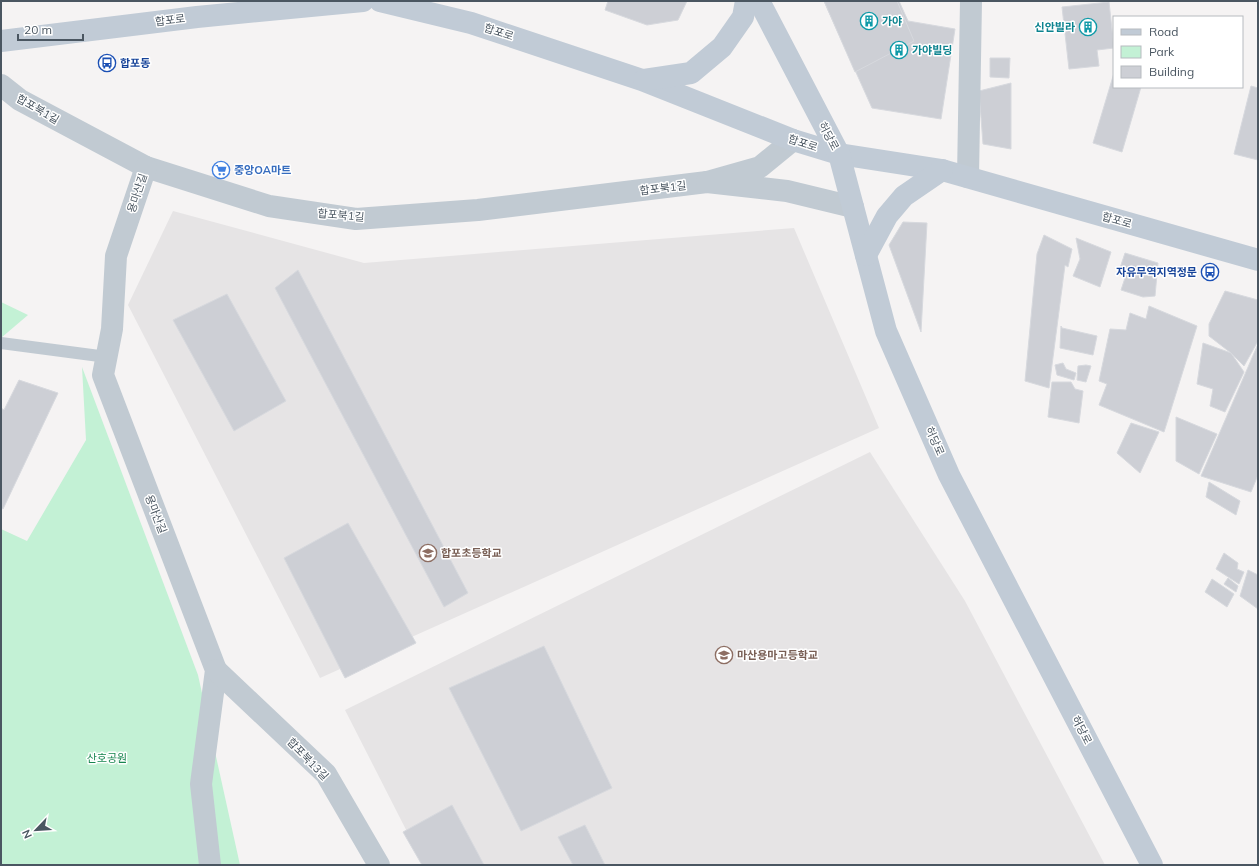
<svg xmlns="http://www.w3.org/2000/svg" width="1259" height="866" font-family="Mulish,'Noto Sans KR',sans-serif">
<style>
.education{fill:#e6e4e5}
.green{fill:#c3f1d5}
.building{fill:#cdcfd5;stroke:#d7d9de}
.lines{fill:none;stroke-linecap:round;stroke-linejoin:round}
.lane{stroke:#c1cad2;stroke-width:12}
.street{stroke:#c1cad2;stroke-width:22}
.secondary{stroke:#c1cbd6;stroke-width:22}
.labels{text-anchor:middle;stroke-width:3;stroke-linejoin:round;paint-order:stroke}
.street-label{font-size:11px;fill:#4a5661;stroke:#fff}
.culture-label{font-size:11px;font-weight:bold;fill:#0d838f;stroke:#fff;text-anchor:start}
.transit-label{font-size:11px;font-weight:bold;fill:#164399;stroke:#fff;text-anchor:start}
.shop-label{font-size:11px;font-weight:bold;fill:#366cbe;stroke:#fff;text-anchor:start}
.education-label{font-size:11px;font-weight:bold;fill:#785e54;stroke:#fff;text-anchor:start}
.park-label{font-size:11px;fill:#17864f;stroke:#fff}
</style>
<rect width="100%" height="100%" fill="#f5f3f3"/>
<!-- education -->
<g class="education">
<polygon points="173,211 364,263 794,228 879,428 320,678 128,305"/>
<polygon points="870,452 965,601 1105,865 424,865 345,710"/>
</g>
<!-- green -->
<g class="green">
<polygon points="1,302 28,315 1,338"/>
<polygon points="82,367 198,675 240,865 1,865 1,529 27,541 86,440"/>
</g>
<!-- building -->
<g class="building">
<polygon points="608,1 687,1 678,20 647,25 605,10"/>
<polygon points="824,1 899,1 908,21 955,29 941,119 872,108"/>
<polygon points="824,1 897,1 914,41 855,72"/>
<polygon points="1109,2 1114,48 1097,50 1099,66 1069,69 1062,7"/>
<polygon points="990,58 1010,58 1009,78 990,77"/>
<polygon points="1114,73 1114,87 1141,87 1122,152 1093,143"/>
<polygon points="1011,83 1011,149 983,144 979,91"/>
<polygon points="1251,86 1258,88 1258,160 1234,154"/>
<polygon points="903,222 927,223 921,332 889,245"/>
<polygon points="1044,235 1072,249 1068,267 1065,265 1049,388 1025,381 1037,254"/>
<polygon points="1076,238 1111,252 1100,287 1073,276 1080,259"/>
<polygon points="1125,253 1158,263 1155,296 1143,297 1121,290 1125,278 1118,274"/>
<polygon points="298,270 468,593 444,607 275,288"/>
<polygon points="1225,291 1258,300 1258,341 1244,366 1231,353 1209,336 1209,324"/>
<polygon points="227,294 286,401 234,431 173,320"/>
<polygon points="1149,306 1197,326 1164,432 1099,405 1107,384 1099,381 1110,329 1126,330 1130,313 1146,319"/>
<polygon points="1061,326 1062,328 1097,336 1093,355 1060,348"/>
<polygon points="1203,343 1231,353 1244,372 1225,412 1210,406 1213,389 1197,384"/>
<polygon points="1258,344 1258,475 1251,492 1201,476"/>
<polygon points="1063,363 1066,369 1076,373 1074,380 1057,375 1055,365"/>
<polygon points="1086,365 1091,366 1086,382 1077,380 1078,366"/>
<polygon points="19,380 58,393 3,509 1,508 1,408 4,410"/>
<polygon points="1052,382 1071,382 1075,389 1083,391 1079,423 1048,417"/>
<polygon points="1176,417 1217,434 1199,474 1176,461"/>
<polygon points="1131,423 1159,432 1140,473 1117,453"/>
<polygon points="1209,482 1240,501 1236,515 1206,497"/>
<polygon points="348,523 416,643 345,678 284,558"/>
<polygon points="1224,553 1238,563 1237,569 1244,572 1239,584 1216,569"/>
<polygon points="1248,570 1258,575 1258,609 1240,596"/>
<polygon points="1228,578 1238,586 1236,592 1224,584"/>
<polygon points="1212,579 1234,594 1227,607 1205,592"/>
<polygon points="544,646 612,788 521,831 449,688"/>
<polygon points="452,805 484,865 422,865 403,832"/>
<polygon points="585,825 605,865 573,865 558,837"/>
</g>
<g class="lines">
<!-- lane -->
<polyline class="lane" points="1,343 107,357"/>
<!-- street -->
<g class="street">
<polyline points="1,85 20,100 146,167 269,206 356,219 478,210 707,182"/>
<polyline points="793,140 760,167 707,182 787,191 853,207"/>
<polyline points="146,167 116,256 112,329 103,375 216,670 201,784 210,865"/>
<polyline points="968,177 971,1"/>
<polyline points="216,670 326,774 379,865"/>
</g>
<!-- secondary -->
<g class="secondary">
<polyline points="380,1 471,23 642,80 793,140 839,154 942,170 1258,260"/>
<polyline points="759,1 839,154 886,331 949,475 1152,865"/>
<polyline points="1,41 197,17 363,1"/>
<polyline points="644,80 691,73 722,47 743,17 746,1"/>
<polyline points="866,255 887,216 904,196 942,170"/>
</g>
</g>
<!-- icons -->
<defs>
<symbol id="building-ring" viewBox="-11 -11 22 22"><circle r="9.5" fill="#fff" stroke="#0f9aa8" stroke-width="1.5"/><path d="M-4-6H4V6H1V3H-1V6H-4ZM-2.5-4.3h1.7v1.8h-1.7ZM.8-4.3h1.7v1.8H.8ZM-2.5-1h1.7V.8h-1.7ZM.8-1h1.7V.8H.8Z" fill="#0f9aa8"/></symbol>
<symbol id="bus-ring" viewBox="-11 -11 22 22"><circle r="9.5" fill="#fff" stroke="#1a4fb4" stroke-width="1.5"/><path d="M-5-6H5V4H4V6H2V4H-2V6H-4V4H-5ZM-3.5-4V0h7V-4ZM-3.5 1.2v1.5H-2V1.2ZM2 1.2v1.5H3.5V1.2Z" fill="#1a4fb4"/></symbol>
<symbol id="supermarket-ring" viewBox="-11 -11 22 22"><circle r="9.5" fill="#fff" stroke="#3f7fe0" stroke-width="1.5"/><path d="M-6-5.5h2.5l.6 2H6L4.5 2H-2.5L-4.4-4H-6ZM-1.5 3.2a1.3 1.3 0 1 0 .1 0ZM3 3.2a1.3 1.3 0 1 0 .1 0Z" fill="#3f7fe0"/></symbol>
<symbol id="school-ring" viewBox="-11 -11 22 22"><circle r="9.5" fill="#fff" stroke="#8d6e63" stroke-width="1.5"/><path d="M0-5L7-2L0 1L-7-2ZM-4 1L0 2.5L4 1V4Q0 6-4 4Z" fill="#8d6e63"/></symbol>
</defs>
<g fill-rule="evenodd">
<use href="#building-ring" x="859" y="11" width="20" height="20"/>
<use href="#building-ring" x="1078" y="17" width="20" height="20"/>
<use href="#building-ring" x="889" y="40" width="20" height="20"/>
<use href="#bus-ring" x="97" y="53" width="20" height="20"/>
<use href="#supermarket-ring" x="211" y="160" width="20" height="20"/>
<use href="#bus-ring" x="1200" y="262" width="20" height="20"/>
<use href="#school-ring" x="418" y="543" width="20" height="20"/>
<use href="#school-ring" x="714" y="645" width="20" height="20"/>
</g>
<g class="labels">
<!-- street labels -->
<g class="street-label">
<text transform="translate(170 20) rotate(-7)" y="4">합포로</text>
<text transform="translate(499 32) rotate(18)" y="4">합포로</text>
<text transform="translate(38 109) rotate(30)" y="4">합포북1길</text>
<text transform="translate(829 136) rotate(62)" y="4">허당로</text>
<text transform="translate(803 143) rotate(18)" y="4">합포로</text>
<text transform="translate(663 188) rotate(-7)" y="4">합포북1길</text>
<text transform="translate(137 193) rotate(-72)" y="4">용마산길</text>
<text transform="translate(341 215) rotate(5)" y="4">합포북1길</text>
<text transform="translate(1117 220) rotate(16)" y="4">합포로</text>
<text transform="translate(935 441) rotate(66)" y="4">허당로</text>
<text transform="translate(156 514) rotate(69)" y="4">용마산길</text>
<text transform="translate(1082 730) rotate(63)" y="4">허당로</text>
<text transform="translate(308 759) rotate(46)" y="4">합포북13길</text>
</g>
<!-- culture labels -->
<g class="culture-label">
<text x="882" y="25">가야</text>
<text x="1075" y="31" text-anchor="end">신안빌라</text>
<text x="912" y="54">가야빌딩</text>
</g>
<!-- transit labels -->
<g class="transit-label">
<text x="120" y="67">합포동</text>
<text x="1197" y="276" text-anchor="end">자유무역지역정문</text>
</g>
<!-- shop labels -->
<g class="shop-label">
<text x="234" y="174">중앙OA마트</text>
</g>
<!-- education labels -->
<g class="education-label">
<text x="441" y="557">합포초등학교</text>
<text x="737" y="659">마산용마고등학교</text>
</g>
<!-- park labels -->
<g class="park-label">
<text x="107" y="762">산호공원</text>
</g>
</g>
<!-- border -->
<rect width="1259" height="866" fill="none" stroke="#4a5661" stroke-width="4"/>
<!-- legend -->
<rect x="1113" y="16" width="130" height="72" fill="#ffffff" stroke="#b7bbc0"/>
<rect x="1121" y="29" width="20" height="6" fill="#c1cbd6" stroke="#b7bbc0"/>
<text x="1149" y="36" font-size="12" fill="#4a5661">Road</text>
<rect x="1121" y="46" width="20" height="12" fill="#c3f1d5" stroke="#b7bbc0"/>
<text x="1149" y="56" font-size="12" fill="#4a5661">Park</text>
<rect x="1121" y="66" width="20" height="12" fill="#cdcfd5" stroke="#b7bbc0"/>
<text x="1149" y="76" font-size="12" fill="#4a5661">Building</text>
<!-- north arrow -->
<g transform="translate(36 830) rotate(245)" stroke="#ffffff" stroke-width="3" paint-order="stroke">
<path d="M0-3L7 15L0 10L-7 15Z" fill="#4a5661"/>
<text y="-6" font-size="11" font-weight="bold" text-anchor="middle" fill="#4a5661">N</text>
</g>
<!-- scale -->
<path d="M18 34v6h65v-6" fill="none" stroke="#4a5661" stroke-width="2"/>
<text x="24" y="34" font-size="12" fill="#4a5661" stroke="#ffffff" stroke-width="3" paint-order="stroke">20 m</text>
</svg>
